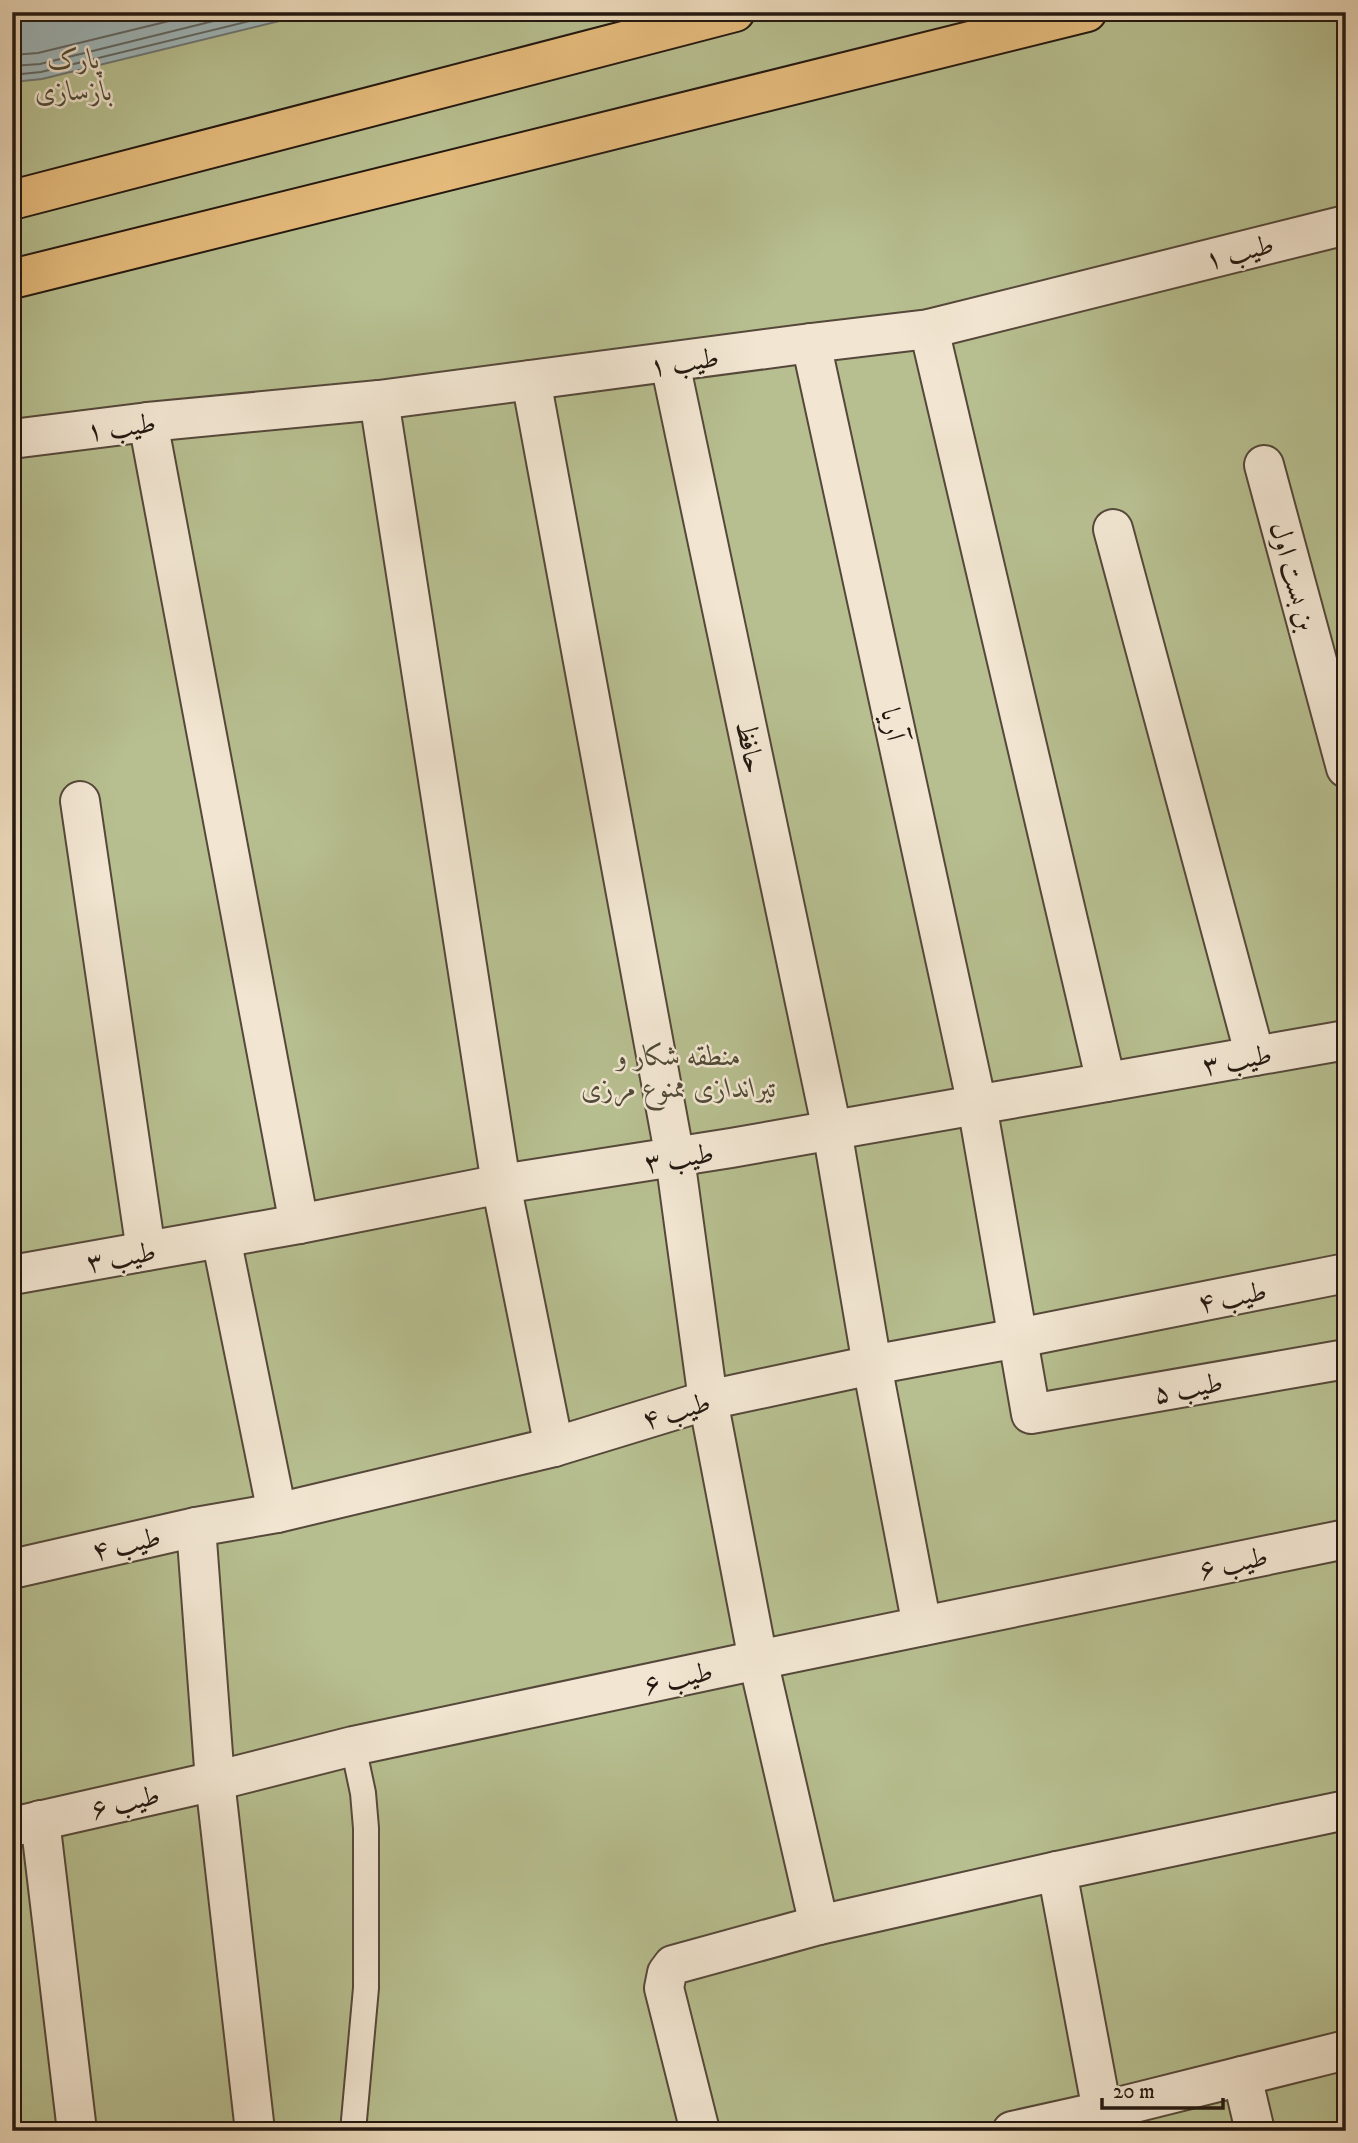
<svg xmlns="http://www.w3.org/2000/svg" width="1358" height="2143" font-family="'IM FELL DW Pica',Amiri,serif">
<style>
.green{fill:#b7bf90;stroke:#6d6c50;stroke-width:2}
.water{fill:#9eb7bb;stroke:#6d7777;stroke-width:2}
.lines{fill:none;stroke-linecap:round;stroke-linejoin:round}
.shore{stroke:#606866;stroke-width:2}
.service-casing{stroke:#55483a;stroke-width:28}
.minor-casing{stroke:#55483a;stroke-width:42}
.primary-casing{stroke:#231810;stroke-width:42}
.service{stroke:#f2e6d2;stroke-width:24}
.minor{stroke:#f2e6d2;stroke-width:38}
.primary{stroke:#e6bc7d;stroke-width:38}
.labels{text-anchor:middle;stroke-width:5;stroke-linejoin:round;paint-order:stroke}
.park-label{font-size:28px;font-style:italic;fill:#4f4a36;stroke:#f2e6d2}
.street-label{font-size:28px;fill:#231810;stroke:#f2e6d2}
</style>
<rect width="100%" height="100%" fill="#ebd9ba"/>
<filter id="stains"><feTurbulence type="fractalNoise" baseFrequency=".00286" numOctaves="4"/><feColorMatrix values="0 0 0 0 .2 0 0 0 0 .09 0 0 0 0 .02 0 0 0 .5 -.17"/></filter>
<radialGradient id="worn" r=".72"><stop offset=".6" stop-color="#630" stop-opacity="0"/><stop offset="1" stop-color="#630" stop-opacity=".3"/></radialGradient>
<!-- green -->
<rect class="green" x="12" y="12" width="1334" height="2119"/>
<!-- water -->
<polygon class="water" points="12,12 316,12 42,79 13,82"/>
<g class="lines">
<!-- shore -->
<g class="shore">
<polyline points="12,55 38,53 206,12"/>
<polyline points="12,66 40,64 250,12"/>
<polyline points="12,75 41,72 287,12"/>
</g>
<defs>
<polyline id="service" points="353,1746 363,1793 366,1828 366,1988 353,2131"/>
<g id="minor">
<polyline points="929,329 1106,1082"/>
<polyline points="811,343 977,1105 1031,1414 1346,1359"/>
<polyline points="670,363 832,1130 872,1365 922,1626"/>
<polyline points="531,380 675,1158 708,1400 758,1660 819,1925"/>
<polyline points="379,400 501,1184 554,1447"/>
<polyline points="148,422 299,1224"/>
<polyline points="12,439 148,422 379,400 811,343 929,329 1346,225"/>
<polyline points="1264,465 1346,768"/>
<polyline points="1113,529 1255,1056"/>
<polyline points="80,801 146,1251"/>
<polyline points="221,1238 277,1513"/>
<polyline points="12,1275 299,1224 501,1184 731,1148 1346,1040"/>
<polyline points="196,1527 215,1781 255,2131"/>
<polyline points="12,1569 196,1527 277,1513 554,1447 708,1400 872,1365 1018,1338 1346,1273"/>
<polyline points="40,1820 77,2131"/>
<polyline points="12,1827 215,1781 353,1746 758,1660 1346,1539"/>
<polyline points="1057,1871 1102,2111"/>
<polyline points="1242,2076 1255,2131"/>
<polyline points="700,2131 664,1988 667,1973 673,1965 819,1925 1057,1871 1346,1810"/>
<polyline points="1012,2131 1102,2111 1346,2050"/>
</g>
<g id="primary">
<polyline points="12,200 735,12"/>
<polyline points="12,279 1087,12"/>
</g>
</defs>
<!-- service casing -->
<use href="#service" class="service-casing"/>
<!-- minor casing -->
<use href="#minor" class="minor-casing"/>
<!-- primary casing -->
<use href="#primary" class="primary-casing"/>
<!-- service -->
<use href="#service" class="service"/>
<!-- minor -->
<use href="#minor" class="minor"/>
<!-- primary -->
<use href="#primary" class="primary"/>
</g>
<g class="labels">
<!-- park labels -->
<g class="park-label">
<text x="74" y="68">پارک<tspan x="74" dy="32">بازسازی</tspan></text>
<text x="679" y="1065">منطقه شکار و<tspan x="679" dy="32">تیراندازی ممنوع مرزی</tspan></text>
</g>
<!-- street labels -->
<g class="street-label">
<text transform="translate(1239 251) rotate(-14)" y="10">طیب ۱</text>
<text transform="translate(684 361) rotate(-8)" y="10">طیب ۱</text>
<text transform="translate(121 426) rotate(-7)" y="10">طیب ۱</text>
<text transform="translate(1294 576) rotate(75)" y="10">بن بست اول</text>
<text transform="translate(894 724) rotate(78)" y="10">آریا</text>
<text transform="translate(751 747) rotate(78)" y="10">حافظ</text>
<text transform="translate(1237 1059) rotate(-10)" y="10">طیب ۳</text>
<text transform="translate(679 1157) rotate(-9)" y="10">طیب ۳</text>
<text transform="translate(121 1256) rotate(-10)" y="10">طیب ۳</text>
<text transform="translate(1232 1296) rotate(-11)" y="10">طیب ۴</text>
<text transform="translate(1188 1387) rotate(-10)" y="10">طیب ۵</text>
<text transform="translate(676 1410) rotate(-16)" y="10">طیب ۴</text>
<text transform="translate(126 1543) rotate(-13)" y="10">طیب ۴</text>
<text transform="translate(1233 1562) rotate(-12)" y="10">طیب ۶</text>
<text transform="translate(678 1677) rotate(-12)" y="10">طیب ۶</text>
<text transform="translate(125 1801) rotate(-13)" y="10">طیب ۶</text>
</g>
</g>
<!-- margin -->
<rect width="1358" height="2143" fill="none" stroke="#ebd9ba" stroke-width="42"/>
<rect x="14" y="14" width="1330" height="2115" fill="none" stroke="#231810" stroke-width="3.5"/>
<rect x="21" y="21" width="1316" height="2101" fill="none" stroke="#231810" stroke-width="2"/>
<!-- scale -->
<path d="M1102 2098v10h121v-10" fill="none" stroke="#231810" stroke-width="3.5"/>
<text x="1113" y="2098" font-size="21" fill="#231810" stroke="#f2e6d2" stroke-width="5" paint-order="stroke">20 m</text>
<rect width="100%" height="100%" filter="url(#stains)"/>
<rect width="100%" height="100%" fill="url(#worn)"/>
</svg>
